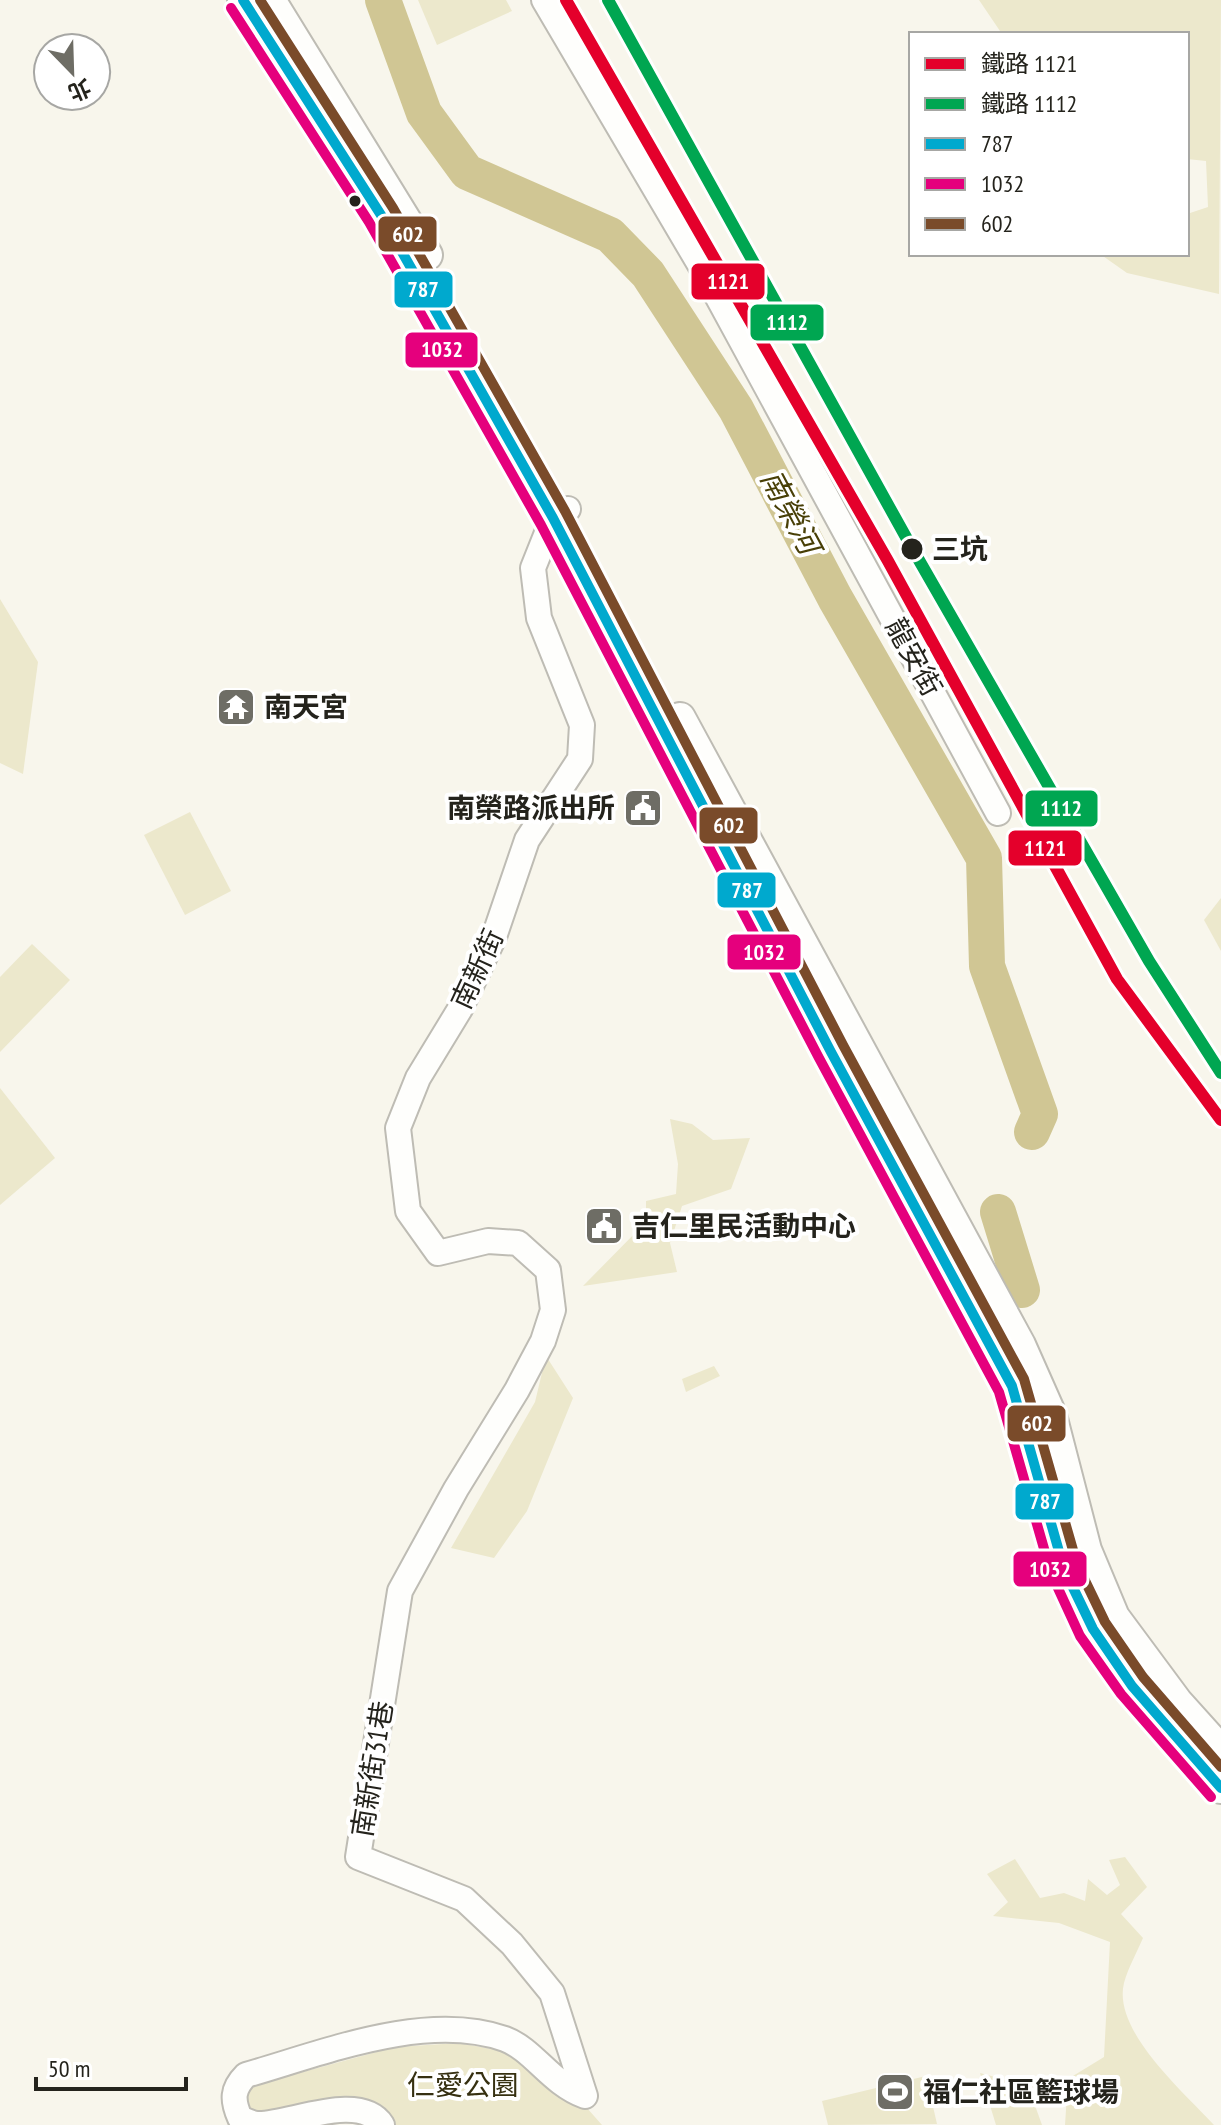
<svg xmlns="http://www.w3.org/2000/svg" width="1221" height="2125" font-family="'PT Sans Narrow','Noto Sans TC',sans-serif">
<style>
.green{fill:#ece8cc}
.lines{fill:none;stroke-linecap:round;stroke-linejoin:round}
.river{stroke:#d0c694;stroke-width:36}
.minor-casing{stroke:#bebcb4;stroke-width:28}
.major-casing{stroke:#bebcb4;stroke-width:34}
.minor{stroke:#fefefc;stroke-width:24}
.major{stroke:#fefefc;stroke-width:30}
.bus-1-casing{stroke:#fff;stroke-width:16}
.bus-2-casing{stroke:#fff;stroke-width:16}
.bus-3-casing{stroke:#fff;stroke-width:16}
.bus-1{stroke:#00a9ce;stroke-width:10}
.bus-2{stroke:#e5007d;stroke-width:10}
.bus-3{stroke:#7a4b2a;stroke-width:10}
.rail-1-casing{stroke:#fff;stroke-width:18}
.rail-2-casing{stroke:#fff;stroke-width:18}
.rail-1{stroke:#e4002b;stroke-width:12}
.rail-2{stroke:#00a651;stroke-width:12}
.bus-dot{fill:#24231c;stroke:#fff;stroke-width:3}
.labels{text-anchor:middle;stroke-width:8;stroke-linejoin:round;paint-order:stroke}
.stop-label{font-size:28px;font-weight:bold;fill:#24231c;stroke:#fff;text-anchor:start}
.street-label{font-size:28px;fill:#24231c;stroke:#fff}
.poi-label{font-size:28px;font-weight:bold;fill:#24231c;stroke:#fff;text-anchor:start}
.park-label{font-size:28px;fill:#363011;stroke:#fff}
.water-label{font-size:30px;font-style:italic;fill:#483f07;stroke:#fff}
.line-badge{stroke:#fff;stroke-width:3}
.badge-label{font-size:22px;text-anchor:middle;font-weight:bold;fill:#fff}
</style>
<rect width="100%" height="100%" fill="#f8f6ec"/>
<!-- green -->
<g class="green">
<polygon points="418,0 506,0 512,11 437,45"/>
<polygon points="979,0 1221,0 1219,294 1127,273 1100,254 1187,254 1187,214 1208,207 1206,161 1187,159 1187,34 1016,34 1000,31"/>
<polygon points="0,599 38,662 23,774 0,763"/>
<polygon points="190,812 231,891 185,915 144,835"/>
<polygon points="1221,898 1221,951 1204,920"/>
<polygon points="32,944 70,980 0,1052 0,977"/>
<polygon points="0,1088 55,1158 0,1205"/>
<polygon points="670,1119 692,1124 713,1140 750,1138 731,1189 682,1206 670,1243 677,1272 583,1286 646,1222 646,1201 676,1194 678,1164"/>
<polygon points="546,1356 573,1398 527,1511 494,1558 451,1548 535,1402"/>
<polygon points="714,1366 720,1376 686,1392 682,1379"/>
<path d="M1125,1857L1147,1887L1121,1914L1143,1938C1137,1952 1128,1968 1124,1983C1112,2031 1185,2093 1214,2125H1065L1068,2079L1104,2057L1110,1942L1059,1923L993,1916L1008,1902L987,1874L1015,1859L1040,1898L1064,1893L1085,1901L1088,1879L1107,1895L1120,1885L1109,1860Z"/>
<polygon points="459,2043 509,2052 575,2104 587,2108 602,2125 390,2125 246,2114 240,2099 248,2087 395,2047"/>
<polygon points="980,2073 1028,2086 1042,2125 996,2125"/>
<polygon points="926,2076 937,2124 828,2125 822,2101"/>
</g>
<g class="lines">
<!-- river -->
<g class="river">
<polyline points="383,0 424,113 467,172 610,235 648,274 736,409 835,598 984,858 987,966 1040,1114 1032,1132"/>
<polyline points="998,1212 1022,1290"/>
</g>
<defs>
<g id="minor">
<polyline points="544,0 703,270 998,813"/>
<path d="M382,2125C360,2091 288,2125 258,2124C252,2124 245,2120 240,2118C232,2100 232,2089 246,2075C323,2053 426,2011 505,2039C534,2050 550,2083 585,2096L552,1993L512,1944L464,1899L358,1857L400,1591L456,1489L517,1390L543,1341L553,1310L548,1270L518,1243L488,1241L438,1253L408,1211L398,1128L418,1078L460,1009L494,937L527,840L580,759L582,725L539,618L533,568L553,518L568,509"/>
</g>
<g id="major">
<path d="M243,0L381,215L553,518L831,1052L1012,1386C1036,1446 1043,1508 1064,1569C1093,1651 1163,1725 1221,1788"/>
<polyline points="270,0 427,255"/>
<polyline points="680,718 1020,1345 1051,1415 1086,1550 1114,1617 1177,1702 1221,1751"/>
</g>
</defs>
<!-- minor casing -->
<use href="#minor" class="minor-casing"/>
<!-- major casing -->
<use href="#major" class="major-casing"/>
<!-- minor -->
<use href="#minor" class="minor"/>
<!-- major -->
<use href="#major" class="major"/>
<defs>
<polyline id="bus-1" points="243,0 381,215 553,518 831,1052 1012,1386 1064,1569 1093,1629 1132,1686 1221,1788"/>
<polyline id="bus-2" points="231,8 369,222 541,525 819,1058 999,1392 1051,1573 1080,1636 1121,1694 1211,1797"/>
<polyline id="bus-3" points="260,0 393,208 565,511 843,1045 1024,1379 1077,1564 1105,1622 1143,1677 1221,1767"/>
</defs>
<!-- bus-1 casing -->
<use href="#bus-1" class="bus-1-casing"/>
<!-- bus-2 casing -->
<use href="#bus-2" class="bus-2-casing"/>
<!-- bus-3 casing -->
<use href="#bus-3" class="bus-3-casing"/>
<!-- bus-1 -->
<use href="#bus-1" class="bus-1"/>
<!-- bus-2 -->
<use href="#bus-2" class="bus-2"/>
<!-- bus-3 -->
<use href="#bus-3" class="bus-3"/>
<defs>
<polyline id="rail-1" points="566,0 888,561 1117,979 1221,1120"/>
<polyline id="rail-2" points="608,0 912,548 1149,961 1221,1073"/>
</defs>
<!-- rail-1 casing -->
<use href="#rail-1" class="rail-1-casing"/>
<!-- rail-2 casing -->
<use href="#rail-2" class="rail-2-casing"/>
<!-- rail-1 -->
<use href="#rail-1" class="rail-1"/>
<!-- rail-2 -->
<use href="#rail-2" class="rail-2"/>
</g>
<!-- icons -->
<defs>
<symbol id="temple-square" viewBox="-11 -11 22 22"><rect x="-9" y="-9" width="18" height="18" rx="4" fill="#6e6d65" stroke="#fff"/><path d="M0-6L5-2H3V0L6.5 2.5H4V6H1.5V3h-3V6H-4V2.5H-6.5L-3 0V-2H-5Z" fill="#fff"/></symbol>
<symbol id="civic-square" viewBox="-11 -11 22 22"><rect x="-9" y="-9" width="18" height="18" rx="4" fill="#6e6d65" stroke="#fff"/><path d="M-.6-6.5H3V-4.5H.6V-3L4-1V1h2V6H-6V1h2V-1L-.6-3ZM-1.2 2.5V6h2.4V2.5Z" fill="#fff"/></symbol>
<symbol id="stadium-square" viewBox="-11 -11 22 22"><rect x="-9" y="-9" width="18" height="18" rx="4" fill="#6e6d65" stroke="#fff"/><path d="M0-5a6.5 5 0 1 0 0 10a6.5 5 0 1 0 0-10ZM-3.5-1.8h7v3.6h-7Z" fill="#fff"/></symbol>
</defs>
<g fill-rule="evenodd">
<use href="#temple-square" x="214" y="685" width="44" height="44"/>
<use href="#civic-square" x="621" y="786" width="44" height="44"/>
<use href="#civic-square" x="582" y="1204" width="44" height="44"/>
<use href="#stadium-square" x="873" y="2070" width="44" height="44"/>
</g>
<!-- markers -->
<g class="bus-dot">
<circle cx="355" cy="201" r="7"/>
<circle cx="912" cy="549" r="12"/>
</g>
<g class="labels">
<!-- stop labels -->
<g class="stop-label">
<text x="932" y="559">三坑</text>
</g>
<!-- street labels -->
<g class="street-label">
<text transform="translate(914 657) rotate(61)" y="10">龍安街</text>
<text transform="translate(477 969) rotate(-65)" y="10">南新街</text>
<text transform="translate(372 1769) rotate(-81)" y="10">南新街31巷</text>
</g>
<!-- poi labels -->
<g class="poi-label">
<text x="264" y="717">南天宮</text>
<text x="615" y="818" text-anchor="end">南榮路派出所</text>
<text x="632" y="1236">吉仁里民活動中心</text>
<text x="923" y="2102">福仁社區籃球場</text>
</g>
<!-- park labels -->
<g class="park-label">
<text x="463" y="2095">仁愛公園</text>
</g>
<!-- water labels -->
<g class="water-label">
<text transform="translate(790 512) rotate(62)" y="10">南榮河</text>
</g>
</g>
<g class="line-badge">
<rect x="377" y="215" width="61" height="38" rx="8" fill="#7a4b2a"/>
<rect x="690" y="262" width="76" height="39" rx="8" fill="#e4002b"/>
<rect x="393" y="270" width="61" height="39" rx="8" fill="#00a9ce"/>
<rect x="749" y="303" width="76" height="39" rx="8" fill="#00a651"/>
<rect x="404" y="331" width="75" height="38" rx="8" fill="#e5007d"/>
<rect x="1024" y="789" width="75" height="39" rx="8" fill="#00a651"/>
<rect x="698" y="806" width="61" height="39" rx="8" fill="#7a4b2a"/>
<rect x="1007" y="829" width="76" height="38" rx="8" fill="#e4002b"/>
<rect x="716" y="871" width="61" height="38" rx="8" fill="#00a9ce"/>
<rect x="726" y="933" width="76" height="38" rx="8" fill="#e5007d"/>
<rect x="1006" y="1404" width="61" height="39" rx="8" fill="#7a4b2a"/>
<rect x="1014" y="1482" width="61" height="39" rx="8" fill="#00a9ce"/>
<rect x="1012" y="1550" width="76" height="38" rx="8" fill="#e5007d"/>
</g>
<g class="badge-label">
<text x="408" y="242">602</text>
<text x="728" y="289">1121</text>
<text x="423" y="297">787</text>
<text x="787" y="330">1112</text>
<text x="442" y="357">1032</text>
<text x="1061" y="816">1112</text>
<text x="729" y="833">602</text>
<text x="1045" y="856">1121</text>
<text x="747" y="898">787</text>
<text x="764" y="960">1032</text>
<text x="1037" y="1431">602</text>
<text x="1045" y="1509">787</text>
<text x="1050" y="1577">1032</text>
</g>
<!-- legend -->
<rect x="909" y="32" width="280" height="224" fill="#ffffff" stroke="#a7a7a4" stroke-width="2"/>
<rect x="925" y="58" width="40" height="12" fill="#e4002b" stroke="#a7a7a4" stroke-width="2"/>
<text x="981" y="72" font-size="24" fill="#24231c">鐵路 1121</text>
<rect x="925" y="98" width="40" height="12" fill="#00a651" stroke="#a7a7a4" stroke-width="2"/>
<text x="981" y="112" font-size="24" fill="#24231c">鐵路 1112</text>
<rect x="925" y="138" width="40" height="12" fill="#00a9ce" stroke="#a7a7a4" stroke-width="2"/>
<text x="981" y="152" font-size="24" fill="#24231c">787</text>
<rect x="925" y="178" width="40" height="12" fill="#e5007d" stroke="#a7a7a4" stroke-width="2"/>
<text x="981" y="192" font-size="24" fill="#24231c">1032</text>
<rect x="925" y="218" width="40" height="12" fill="#7a4b2a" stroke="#a7a7a4" stroke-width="2"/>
<text x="981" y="232" font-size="24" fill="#24231c">602</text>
<!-- north arrow -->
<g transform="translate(72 72) rotate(157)"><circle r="38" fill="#ffffff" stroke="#a7a7a4" stroke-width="2"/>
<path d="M0-6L14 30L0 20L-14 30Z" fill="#6e6d65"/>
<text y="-12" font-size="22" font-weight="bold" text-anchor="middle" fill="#24231c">北</text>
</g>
<!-- scale -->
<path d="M36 2077v12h150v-12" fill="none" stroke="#24231c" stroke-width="4"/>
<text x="48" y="2077" font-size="24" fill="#24231c" stroke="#ffffff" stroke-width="6" paint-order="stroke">50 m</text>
</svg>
